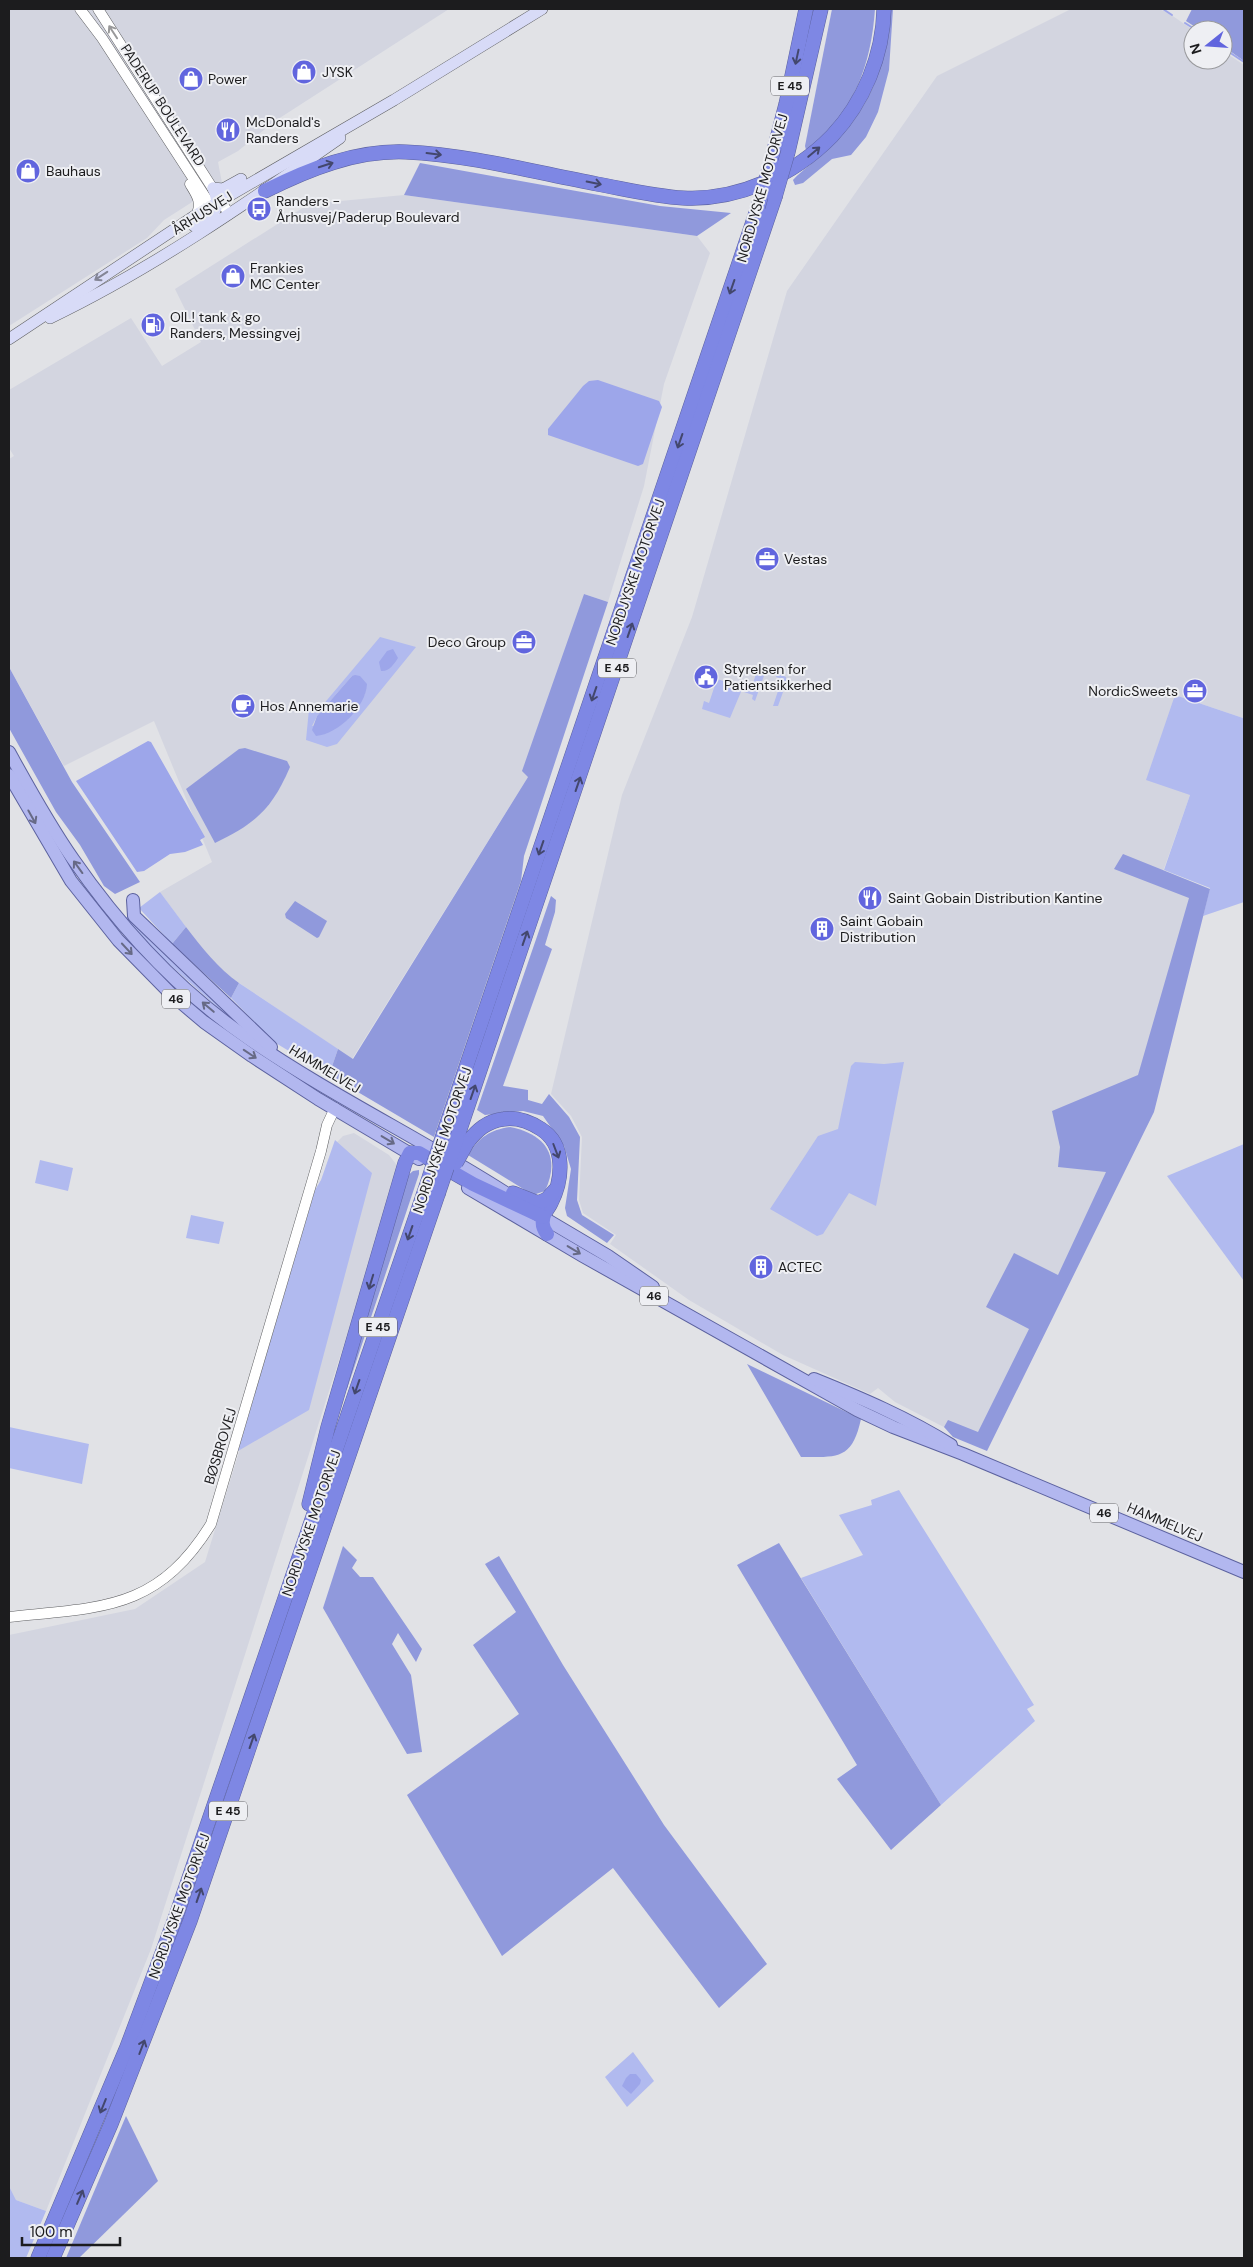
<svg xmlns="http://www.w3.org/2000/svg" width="1253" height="2267" font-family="'DM Sans',sans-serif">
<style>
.built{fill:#d3d5e0}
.green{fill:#b1baef;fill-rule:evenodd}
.forest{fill:#9099dc}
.water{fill:#9da6ea}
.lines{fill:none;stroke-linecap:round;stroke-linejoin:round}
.stream{stroke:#9da6ea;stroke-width:2}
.tertiary-casing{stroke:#5e5f62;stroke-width:11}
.secondary-casing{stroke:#5e5f62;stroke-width:12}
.primary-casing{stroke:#5c629f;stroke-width:14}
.motorway-casing{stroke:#5c629f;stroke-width:15}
.tertiary{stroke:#fff;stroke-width:10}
.secondary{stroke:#d8dbf7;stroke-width:11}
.primary{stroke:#b2b7ef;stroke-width:12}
.motorway{stroke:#7e87e4;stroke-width:14}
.motorway-bridge-casing{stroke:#5c629f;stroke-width:15;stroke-linecap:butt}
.motorway-bridge{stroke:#7e87e4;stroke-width:14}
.oneway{stroke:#99999a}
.oneway2{stroke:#43476d}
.oneway3{stroke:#838595}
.oneway4{stroke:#676a86}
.labels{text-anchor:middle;stroke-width:4;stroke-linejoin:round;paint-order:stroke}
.shield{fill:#eeeff3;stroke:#5b5b5e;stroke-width:1}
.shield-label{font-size:12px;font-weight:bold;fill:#1c1c1e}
.poi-label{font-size:14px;fill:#1c1c1e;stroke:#eeeff3;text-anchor:start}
.street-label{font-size:14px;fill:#1c1c1e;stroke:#eeeff3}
</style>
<rect width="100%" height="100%" fill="#e1e2e6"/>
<!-- built -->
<g class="built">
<polygon points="9,9 449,9 275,121 238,151 218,162 222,183 164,220 147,238 9,326"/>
<polygon points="1071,9 1158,9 1167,12 1193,30 1193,60 1223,60 1223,51 1244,65 1244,713 1243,718 1175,695 1190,795 1161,877 1195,890 1143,1105 981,1446 895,1402 878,1388 870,1394 783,1355 689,1300 610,1244 616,1235 583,1213 579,1200 582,1137 571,1116 551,1094 622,795 692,617 787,291 937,76"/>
<polygon points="404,195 697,236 710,253 664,384 644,486 608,602 584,594 528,777 352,1059 229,976 204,952 160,892 212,862 154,721 64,766 9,667 9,459 14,456 9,448 9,390 131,318 162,366 201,342 175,289 309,204"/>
<polygon points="354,1133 389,1155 396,1164 398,1175 151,1949 46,2211 16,2200 9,2186 9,1635 135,1609 205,1562 334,1145 343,1136"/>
</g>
<!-- green -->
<g class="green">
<path d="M380,637L416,647L337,744L327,747L306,740L309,709L322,706ZM352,676L365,694L347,720L312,726L317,716Z"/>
<polygon points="758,668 774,673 772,676 765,673 755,701 752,699 753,695 744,692 745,688 751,689"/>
<polygon points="777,673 786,677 787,681 778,706 773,706 782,679 776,677"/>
<polygon points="717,679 743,687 730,718 702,709 704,701 709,703"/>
<polygon points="1175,695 1243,718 1244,713 1244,902 1203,916 1210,888 1164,870 1190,795 1146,780"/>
<polygon points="160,892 186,927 172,944 139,908"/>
<polygon points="125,917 131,917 236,1017 233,1021 160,956"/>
<polygon points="239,983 338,1049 329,1075 274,1042 231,998"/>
<polygon points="855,1062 884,1064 904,1062 876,1206 849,1193 823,1234 817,1236 770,1209 818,1136 838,1129 851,1066"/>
<polygon points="335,1140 372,1173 309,1410 238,1451 315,1190 321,1180"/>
<polygon points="1244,1144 1244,1281 1167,1176"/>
<polygon points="40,1160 73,1168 68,1191 35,1183"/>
<polygon points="191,1215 224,1222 219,1244 186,1238"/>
<polygon points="9,1427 89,1444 82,1484 9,1468"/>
<polygon points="899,1490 1034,1705 1027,1709 1035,1721 941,1805 801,1578 863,1555 839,1515 872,1505 871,1500"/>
<polygon points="633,2052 654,2081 627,2107 605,2077"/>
<polygon points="9,2186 16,2200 46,2211 26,2258 9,2258"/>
</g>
<!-- forest -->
<g class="forest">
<path d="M832,9H875C871,66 853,115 806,150L805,146Z"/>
<path d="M891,9H893L889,70L878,112L866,137L851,155L832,159L803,183L795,185L793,180C803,169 815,162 825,152C871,110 885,69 891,9Z"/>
<polygon points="1192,9 1244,9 1243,12 1244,14 1244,61 1223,46 1223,30 1200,30 1186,21"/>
<polygon points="420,163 660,206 731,213 697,236 404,195"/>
<polygon points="584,594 608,602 524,856 521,881 434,1137 329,1075 338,1049 353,1059 528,777 522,771"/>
<polygon points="9,667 72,782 140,882 115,894 104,886 80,845 56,812 9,728"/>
<path d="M245,748L287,761L290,767C272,809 256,823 215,843L186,789L239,749Z"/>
<polygon points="1123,854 1210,889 1154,1112 987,1451 953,1437 944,1427 948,1420 978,1432 1029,1329 986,1307 1014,1253 1058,1275 1106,1172 1058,1167 1060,1147 1052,1111 1138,1075 1189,898 1114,869"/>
<polygon points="551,896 556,900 555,912 545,945 552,949 503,1086 528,1090 528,1100 542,1104 549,1094 569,1117 580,1137 577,1200 582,1215 614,1235 607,1243 567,1216 565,1208 571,1169 564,1146 543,1116 523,1111 485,1115 477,1110"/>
<polygon points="295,901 327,921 319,937 317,938 286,918 285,914"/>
<path d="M186,927C202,948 218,968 239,983L231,998L172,944Z"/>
<path d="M510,1127C546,1134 561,1157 545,1191L533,1195L468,1155C479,1137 490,1130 510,1127Z"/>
<polygon points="419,1170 419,1174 347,1389 344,1388 406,1177 413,1171"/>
<path d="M747,1364L861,1419C852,1460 838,1457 801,1457Z"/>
<polygon points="779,1543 941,1805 891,1850 837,1779 857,1765 737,1565"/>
<polygon points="343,1546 357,1560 352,1568 360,1577 373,1577 422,1649 416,1662 398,1633 392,1644 411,1675 422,1752 407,1754 323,1608"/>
<polygon points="499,1556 563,1665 664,1825 767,1964 719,2008 613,1868 502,1956 407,1795 519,1714 473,1645 516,1612 485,1564"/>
<polygon points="126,2116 158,2181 79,2258 66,2258"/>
</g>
<!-- water -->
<g class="water">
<polygon points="598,380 659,401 662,407 643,464 638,466 548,435 548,429 583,386 589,381"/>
<path d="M393,649L398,658C394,664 389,672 381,671L379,662L387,651Z"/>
<path d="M355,675L360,676L367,684C366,707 338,734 316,736L312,730L317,716L352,676Z"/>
<polygon points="148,741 151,742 205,837 200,840 203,845 185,852 170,854 144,871 137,872 76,781"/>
<polygon points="630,2074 636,2074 641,2080 640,2084 631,2094 622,2086 626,2078"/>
</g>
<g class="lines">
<!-- stream -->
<g class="stream">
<polyline points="1163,9 1172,15"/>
<polyline points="1185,23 1196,30"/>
<polyline points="1223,48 1244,62"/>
</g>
<defs>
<g id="tertiary">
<polyline points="80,9 102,38 215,212"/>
<polyline points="98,9 229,214"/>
<path d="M190,184C196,194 203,203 196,215"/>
<path d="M9,1617C102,1607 157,1611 211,1524L321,1151L327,1125L335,1108"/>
</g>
<g id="secondary">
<polyline points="213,188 223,189 241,179"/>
<path d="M194,226C213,214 223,211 213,188"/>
<path d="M50,318C152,269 247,203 340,138"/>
<polyline points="9,339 196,215 394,100 542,9"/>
</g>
<g id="primary">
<path d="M9,752C29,788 49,825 73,859C120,927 180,992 249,1039C333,1097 426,1141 512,1197"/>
<polyline points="9,775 71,881 118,940 171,994 204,1022 252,1056 318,1099 419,1159"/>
<polyline points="133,900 134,916 271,1047"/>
<polyline points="468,1188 583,1256 857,1410 893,1427 963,1454 1244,1572"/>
<polyline points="537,1214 608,1256 653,1287"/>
<path d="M814,1379C861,1398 908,1418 951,1445"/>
</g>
<g id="motorway">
<polyline points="788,152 821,9"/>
<polyline points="771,162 786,104 806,9"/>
<path d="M265,191C309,169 356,150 406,152C470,155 534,172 597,184C625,189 654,196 683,198C738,201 794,175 832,136C864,102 883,55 884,9"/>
<polyline points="444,1132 758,207"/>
<polyline points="457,1138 775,197"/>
<path d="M467,1143C477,1130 487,1121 504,1119C518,1117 530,1122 541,1129C566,1145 563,1179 551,1203C549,1208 543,1213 543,1220C542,1225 544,1230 547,1234"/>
<polyline points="513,1193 538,1203 547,1199 555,1190"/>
<polyline points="309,1504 328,1427 405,1163 410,1153 419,1153 473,1184 543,1217"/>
<polyline points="38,2258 127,2047 176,1916 426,1187"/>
<polyline points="53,2258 111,2124 190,1921 438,1194"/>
</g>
</defs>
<!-- tertiary casing -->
<use href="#tertiary" class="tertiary-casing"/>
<!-- secondary casing -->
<use href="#secondary" class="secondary-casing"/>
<!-- primary casing -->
<use href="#primary" class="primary-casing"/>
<!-- motorway casing -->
<use href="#motorway" class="motorway-casing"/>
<!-- tertiary -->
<use href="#tertiary" class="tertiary"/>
<!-- secondary -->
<use href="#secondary" class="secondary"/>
<!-- primary -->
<use href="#primary" class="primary"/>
<!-- motorway -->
<use href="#motorway" class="motorway"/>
<defs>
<g id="motorway-bridge">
<polyline points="775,197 788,152"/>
<polyline points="758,207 771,162"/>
<polyline points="456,1163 467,1143"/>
<polyline points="426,1187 444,1132"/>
<polyline points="438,1194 457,1138"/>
</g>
</defs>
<!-- motorway-bridge casing -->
<use href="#motorway-bridge" class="motorway-bridge-casing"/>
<!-- motorway-bridge -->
<use href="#motorway-bridge" class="motorway-bridge"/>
</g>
<!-- one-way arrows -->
<defs><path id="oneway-shaft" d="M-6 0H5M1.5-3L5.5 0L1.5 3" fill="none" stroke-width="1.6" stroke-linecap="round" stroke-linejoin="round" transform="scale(1.25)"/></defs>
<use class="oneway" href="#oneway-shaft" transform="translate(113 32) rotate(-123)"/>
<g class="oneway2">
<use href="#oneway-shaft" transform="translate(797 57) rotate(102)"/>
<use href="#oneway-shaft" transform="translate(814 152) rotate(-40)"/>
<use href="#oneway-shaft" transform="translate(434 154) rotate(7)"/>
<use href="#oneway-shaft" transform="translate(326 165) rotate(-18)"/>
<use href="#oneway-shaft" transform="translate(594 183) rotate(11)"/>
<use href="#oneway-shaft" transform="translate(732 287) rotate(109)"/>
<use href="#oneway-shaft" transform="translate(680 441) rotate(109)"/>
<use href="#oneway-shaft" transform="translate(630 630) rotate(-71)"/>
<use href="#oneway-shaft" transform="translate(594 694) rotate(109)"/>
<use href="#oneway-shaft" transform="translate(578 784) rotate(-71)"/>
<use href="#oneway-shaft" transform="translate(541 848) rotate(109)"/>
<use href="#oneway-shaft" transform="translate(525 938) rotate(-71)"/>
<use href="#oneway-shaft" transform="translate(473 1092) rotate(-71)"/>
<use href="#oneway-shaft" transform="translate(556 1151) rotate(69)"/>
<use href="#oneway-shaft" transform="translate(410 1233) rotate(109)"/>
<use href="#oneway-shaft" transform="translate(371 1282) rotate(107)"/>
<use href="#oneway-shaft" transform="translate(357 1387) rotate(109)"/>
<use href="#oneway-shaft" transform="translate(252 1741) rotate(-71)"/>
<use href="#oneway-shaft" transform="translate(199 1895) rotate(-71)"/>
<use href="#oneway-shaft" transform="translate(142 2047) rotate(-69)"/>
<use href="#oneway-shaft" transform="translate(103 2106) rotate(112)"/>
<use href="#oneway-shaft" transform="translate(80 2197) rotate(-67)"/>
</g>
<use class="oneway3" href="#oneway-shaft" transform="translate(101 276) rotate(147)"/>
<g class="oneway4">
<use href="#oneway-shaft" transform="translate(32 817) rotate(61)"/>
<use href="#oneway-shaft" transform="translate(78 867) rotate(-126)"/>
<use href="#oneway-shaft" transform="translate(127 949) rotate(47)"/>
<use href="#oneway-shaft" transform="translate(208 1007) rotate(-140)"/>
<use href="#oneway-shaft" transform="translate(250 1054) rotate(34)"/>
<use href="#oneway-shaft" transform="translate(388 1140) rotate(31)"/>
<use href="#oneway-shaft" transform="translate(574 1250) rotate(31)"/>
</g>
<!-- icons -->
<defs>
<symbol id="shop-disc" viewBox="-11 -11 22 22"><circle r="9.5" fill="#6165de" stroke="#eeeff3"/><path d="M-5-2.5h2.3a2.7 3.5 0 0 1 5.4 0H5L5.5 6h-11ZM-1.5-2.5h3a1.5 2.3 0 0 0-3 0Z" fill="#fff"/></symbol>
<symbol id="restaurant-disc" viewBox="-11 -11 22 22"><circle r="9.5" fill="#6165de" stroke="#eeeff3"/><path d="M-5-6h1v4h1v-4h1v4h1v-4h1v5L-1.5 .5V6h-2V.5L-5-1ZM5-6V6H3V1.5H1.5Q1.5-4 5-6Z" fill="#fff"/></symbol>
<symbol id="bus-disc" viewBox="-11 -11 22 22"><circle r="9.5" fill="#6165de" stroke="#eeeff3"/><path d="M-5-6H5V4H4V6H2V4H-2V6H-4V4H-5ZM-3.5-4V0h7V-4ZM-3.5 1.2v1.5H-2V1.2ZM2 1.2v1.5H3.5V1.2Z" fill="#fff"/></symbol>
<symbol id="fuel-disc" viewBox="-11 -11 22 22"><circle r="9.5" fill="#6165de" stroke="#eeeff3"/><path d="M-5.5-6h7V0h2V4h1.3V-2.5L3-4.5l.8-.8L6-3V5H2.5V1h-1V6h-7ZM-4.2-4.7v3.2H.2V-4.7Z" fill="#fff"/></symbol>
<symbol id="office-disc" viewBox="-11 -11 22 22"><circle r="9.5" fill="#6165de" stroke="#eeeff3"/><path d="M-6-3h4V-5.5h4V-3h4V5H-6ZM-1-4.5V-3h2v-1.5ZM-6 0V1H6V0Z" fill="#fff"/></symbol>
<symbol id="civic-disc" viewBox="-11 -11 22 22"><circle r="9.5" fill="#6165de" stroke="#eeeff3"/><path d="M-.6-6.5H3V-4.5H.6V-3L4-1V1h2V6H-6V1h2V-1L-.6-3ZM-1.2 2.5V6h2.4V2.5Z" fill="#fff"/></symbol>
<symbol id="cafe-disc" viewBox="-11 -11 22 22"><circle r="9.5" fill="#6165de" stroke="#eeeff3"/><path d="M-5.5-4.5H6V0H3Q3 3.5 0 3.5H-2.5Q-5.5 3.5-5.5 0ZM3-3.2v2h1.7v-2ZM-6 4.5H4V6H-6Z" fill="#fff"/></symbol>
<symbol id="building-disc" viewBox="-11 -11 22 22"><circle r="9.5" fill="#6165de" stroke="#eeeff3"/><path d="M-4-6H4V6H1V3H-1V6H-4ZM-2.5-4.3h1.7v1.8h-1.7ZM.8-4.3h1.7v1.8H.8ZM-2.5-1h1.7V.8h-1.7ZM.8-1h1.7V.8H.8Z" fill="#fff"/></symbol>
</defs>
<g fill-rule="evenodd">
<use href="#shop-disc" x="290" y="58" width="28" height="28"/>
<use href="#shop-disc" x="177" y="65" width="28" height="28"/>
<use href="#restaurant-disc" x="214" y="116" width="28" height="28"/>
<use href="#shop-disc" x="14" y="157" width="28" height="28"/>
<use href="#bus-disc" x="245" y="195" width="28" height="28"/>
<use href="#shop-disc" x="219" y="262" width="28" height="28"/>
<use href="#fuel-disc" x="139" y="311" width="28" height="28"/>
<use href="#office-disc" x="753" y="545" width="28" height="28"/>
<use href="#office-disc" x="510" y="628" width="28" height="28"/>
<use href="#civic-disc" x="692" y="663" width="28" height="28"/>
<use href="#office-disc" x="1181" y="677" width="28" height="28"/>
<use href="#cafe-disc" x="229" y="692" width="28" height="28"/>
<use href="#restaurant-disc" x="856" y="884" width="28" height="28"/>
<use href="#building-disc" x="808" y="915" width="28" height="28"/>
<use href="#building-disc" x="747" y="1253" width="28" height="28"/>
</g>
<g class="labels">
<!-- shield labels -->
<g class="shield">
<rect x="771" y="76.5" width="38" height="19" rx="4"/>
<rect x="598" y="658.5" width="38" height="19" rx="4"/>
<rect x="162" y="989.5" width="28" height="19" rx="4"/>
<rect x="640" y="1286.5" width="28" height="19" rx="4"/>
<rect x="359" y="1317.5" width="38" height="19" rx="4"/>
<rect x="1090" y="1503.5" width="28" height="19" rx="4"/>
<rect x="209" y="1801.5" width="38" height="19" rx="4"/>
</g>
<g class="shield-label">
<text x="790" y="90">E 45</text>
<text x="617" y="672">E 45</text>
<text x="176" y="1003">46</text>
<text x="654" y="1300">46</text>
<text x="378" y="1331">E 45</text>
<text x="1104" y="1517">46</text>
<text x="228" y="1815">E 45</text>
</g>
<!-- poi labels -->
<g class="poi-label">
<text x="322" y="77">JYSK</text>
<text x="208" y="84">Power</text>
<text x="246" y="127">McDonald's<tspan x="246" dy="16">Randers</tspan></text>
<text x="46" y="176">Bauhaus</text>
<text x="276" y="206">Randers -<tspan x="276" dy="16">Århusvej/Paderup Boulevard</tspan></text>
<text x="250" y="273">Frankies<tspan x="250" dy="16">MC Center</tspan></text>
<text x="170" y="322">OIL! tank &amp; go<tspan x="170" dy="16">Randers, Messingvej</tspan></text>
<text x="784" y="564">Vestas</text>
<text x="506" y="647" text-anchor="end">Deco Group</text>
<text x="724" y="674">Styrelsen for<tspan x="724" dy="16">Patientsikkerhed</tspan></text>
<text x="1178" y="696" text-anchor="end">NordicSweets</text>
<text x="260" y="711">Hos Annemarie</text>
<text x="888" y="903">Saint Gobain Distribution Kantine</text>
<text x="840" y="926">Saint Gobain<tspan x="840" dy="16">Distribution</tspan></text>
<text x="778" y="1272">ACTEC</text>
</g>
<!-- street labels -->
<g class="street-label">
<text transform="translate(163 105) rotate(57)" y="5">PADERUP BOULEVARD</text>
<text transform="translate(762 188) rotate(-74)" y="5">NORDJYSKE MOTORVEJ</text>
<text transform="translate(202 213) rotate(-32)" y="5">ÅRHUSVEJ</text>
<text transform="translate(635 572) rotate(-71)" y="5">NORDJYSKE MOTORVEJ</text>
<text transform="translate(325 1069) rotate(31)" y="5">HAMMELVEJ</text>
<text transform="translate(442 1140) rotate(-71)" y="5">NORDJYSKE MOTORVEJ</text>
<text transform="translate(220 1446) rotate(-73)" y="5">BØSBROVEJ</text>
<text transform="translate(1165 1522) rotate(23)" y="5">HAMMELVEJ</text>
<text transform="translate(311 1523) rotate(-71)" y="5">NORDJYSKE MOTORVEJ</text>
<text transform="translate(179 1906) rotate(-70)" y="5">NORDJYSKE MOTORVEJ</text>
</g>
</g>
<!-- border -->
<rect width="1253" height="2267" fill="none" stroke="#1c1c1e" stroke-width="20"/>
<!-- north arrow -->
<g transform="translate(1208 45) rotate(253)"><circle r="24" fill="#eeeff3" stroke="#9a9b9e"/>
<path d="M0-4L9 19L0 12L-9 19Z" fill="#6165de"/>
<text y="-8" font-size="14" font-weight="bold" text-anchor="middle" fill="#1c1c1e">N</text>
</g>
<!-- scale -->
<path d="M22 2237v8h98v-8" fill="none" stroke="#1c1c1e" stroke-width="2.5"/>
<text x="30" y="2237" font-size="15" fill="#1c1c1e" stroke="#eeeff3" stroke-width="4" paint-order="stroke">100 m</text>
</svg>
